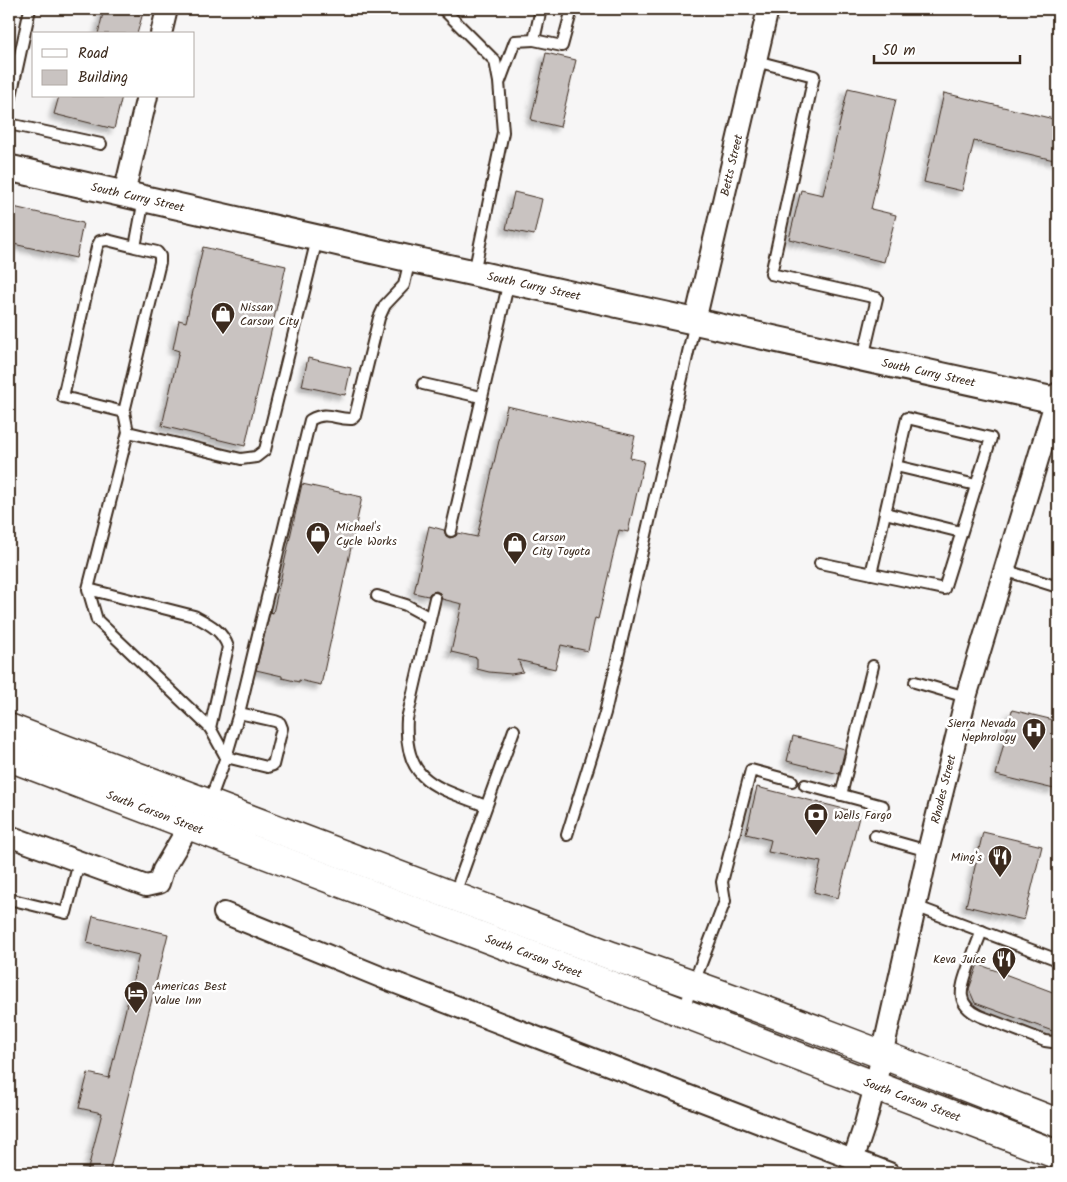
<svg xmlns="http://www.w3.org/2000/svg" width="1067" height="1182" font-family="Kalam,sans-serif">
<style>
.building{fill:#c9c3c1;stroke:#3b2a1e;filter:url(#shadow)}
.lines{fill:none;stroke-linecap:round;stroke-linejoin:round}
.service-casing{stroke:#3b2a1e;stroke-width:14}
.minor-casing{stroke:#3b2a1e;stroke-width:24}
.tertiary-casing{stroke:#3b2a1e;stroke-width:29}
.primary-casing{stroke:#3b2a1e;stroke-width:31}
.service{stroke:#fff;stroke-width:10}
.minor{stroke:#fff;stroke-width:20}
.tertiary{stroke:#fff;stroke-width:25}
.primary{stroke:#fff;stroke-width:28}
.labels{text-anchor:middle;stroke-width:5;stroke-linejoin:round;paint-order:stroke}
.street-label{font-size:12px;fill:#3b2a1e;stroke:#fff}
.poi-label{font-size:12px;fill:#3b2a1e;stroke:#fff;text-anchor:start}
</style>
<defs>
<filter id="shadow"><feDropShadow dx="-4.5" dy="4.5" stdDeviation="2.5" flood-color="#0004"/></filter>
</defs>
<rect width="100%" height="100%" fill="#f7f6f6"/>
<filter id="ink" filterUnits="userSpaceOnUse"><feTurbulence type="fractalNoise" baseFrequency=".02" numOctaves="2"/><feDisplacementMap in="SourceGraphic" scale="10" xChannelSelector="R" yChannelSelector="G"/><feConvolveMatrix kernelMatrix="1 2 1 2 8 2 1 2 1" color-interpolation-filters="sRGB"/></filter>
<g filter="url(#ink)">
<!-- building -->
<g class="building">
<polygon points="104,9 144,9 137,34 98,34"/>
<polygon points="546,53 576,60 560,127 531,120"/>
<polygon points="848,88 896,99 871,209 896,215 884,262 789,239 801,190 823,195"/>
<polygon points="944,93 1058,120 1058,161 974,141 962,191 924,182"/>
<polygon points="59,96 122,96 114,129 54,114"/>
<polygon points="514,192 542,199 534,235 506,229"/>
<polygon points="9,206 83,223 76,258 9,243"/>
<polygon points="203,247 286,266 245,446 162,426 179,351 173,349 179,320 186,322"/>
<polygon points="308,358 351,368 345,395 302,386"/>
<polygon points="507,406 635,436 630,458 644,461 628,532 619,530 598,619 595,618 588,651 561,645 555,669 518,660 523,672 511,674 489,672 477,669 477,658 451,652 462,604 442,599 440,593 436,591 430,593 428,596 414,593 429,526 444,530 446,536 450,538 456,536 458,533 477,537"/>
<polygon points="302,484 362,497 321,685 299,680 299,682 282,678 282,676 256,670 270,612 273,613"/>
<polygon points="1012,710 1058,721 1058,772 1054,789 996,775"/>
<polygon points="793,736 845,749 839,774 787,761"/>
<polygon points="757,787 860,813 838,898 814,892 821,862 768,852 771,840 746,834"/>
<polygon points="983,832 1042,846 1024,920 966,906"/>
<polygon points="93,916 168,934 109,1173 87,1173 102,1113 79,1108 88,1073 109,1078 139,955 87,943"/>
<polygon points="978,964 1058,994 1058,1033 975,1003 969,989"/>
</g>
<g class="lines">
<defs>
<g id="service">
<polyline points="443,9 495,61 499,82 503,132 474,273"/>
<polyline points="534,40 562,46 572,9"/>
<polyline points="756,61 814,76 771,274 877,298 863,358"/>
<polyline points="500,81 515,41 534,40 541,9"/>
<polyline points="9,105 30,9"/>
<polyline points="9,124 101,144"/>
<polyline points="135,247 157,252 160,256 160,262 124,412 63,397 97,247 100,241 107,240 135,247 144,199"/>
<polyline points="423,384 481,397"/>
<polyline points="128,432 241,459 256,457 265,450 317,239"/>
<polyline points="896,466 976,485"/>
<polyline points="885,513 961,532"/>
<polyline points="451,531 509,281"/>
<polyline points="820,563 944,589 991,438 907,418 871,574"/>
<polyline points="1004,570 1058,587"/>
<path d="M88,589L194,616C209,624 222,630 228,647L210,728L97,620L88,589L128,432L124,412"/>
<polyline points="377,596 406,605 430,618"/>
<path d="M435,598L407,719C403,782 436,787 486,806"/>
<polyline points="915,682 966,697"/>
<path d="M239,713L310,420C328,410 335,420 352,419L355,416L379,318L385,305L404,285L410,259"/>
<polyline points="805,785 883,806"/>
<polyline points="841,795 873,666"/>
<polyline points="209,803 226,757 239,713 275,721 280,723 282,728 273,765 267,767 226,757 210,728"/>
<polyline points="567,835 605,713 695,322"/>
<polyline points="875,836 928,851"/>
<polyline points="454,896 514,730"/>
<polyline points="9,899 66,913 79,862"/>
<polyline points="915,906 1058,960"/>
<path d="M982,931C977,943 973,954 969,965C961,988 954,1004 980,1016L1045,1041L1052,1042L1058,1040"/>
<polyline points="683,1011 725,901 722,882 751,770 792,781"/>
</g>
<g id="minor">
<polyline points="161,34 167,9"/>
<polyline points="124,194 147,96"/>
<path id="s1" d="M695,321L768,9"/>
<polyline points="9,836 146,886 159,883 163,870 189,826"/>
<polyline points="224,913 383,978 889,1173"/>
<path id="s2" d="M853,1160L865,1124L875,1086L928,851L966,697L1058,393"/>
</g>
<g id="tertiary">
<path id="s3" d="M9,168L410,259L1058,401"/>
</g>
<g id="primary">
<path d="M9,728L612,956C762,1007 910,1065 1058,1123"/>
<path id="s4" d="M9,757L1058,1155"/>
</g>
</defs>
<!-- service casing -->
<use href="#service" class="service-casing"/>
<!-- minor casing -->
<use href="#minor" class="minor-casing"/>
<!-- tertiary casing -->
<use href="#tertiary" class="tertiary-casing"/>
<!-- primary casing -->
<use href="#primary" class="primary-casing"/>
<!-- service -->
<use href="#service" class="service"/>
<!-- minor -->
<use href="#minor" class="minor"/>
<!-- tertiary -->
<use href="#tertiary" class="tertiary"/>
<!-- primary -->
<use href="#primary" class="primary"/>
</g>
</g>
<!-- icons -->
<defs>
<symbol id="shop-pin" viewBox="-11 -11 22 30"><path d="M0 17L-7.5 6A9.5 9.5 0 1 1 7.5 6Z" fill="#3b2a1e" stroke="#fff"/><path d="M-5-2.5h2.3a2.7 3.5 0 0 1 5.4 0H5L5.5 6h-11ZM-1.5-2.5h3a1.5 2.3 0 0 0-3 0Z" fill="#fff"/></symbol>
<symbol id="hospital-pin" viewBox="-11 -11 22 30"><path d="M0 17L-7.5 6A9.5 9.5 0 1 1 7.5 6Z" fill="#3b2a1e" stroke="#fff"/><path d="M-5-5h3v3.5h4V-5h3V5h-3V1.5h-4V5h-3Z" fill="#fff"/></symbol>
<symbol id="bank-pin" viewBox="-11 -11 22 30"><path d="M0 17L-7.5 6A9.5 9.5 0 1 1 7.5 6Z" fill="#3b2a1e" stroke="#fff"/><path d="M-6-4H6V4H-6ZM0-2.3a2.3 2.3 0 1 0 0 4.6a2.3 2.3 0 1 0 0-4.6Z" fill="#fff"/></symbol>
<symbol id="restaurant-pin" viewBox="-11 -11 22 30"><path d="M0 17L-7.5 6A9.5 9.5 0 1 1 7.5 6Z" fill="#3b2a1e" stroke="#fff"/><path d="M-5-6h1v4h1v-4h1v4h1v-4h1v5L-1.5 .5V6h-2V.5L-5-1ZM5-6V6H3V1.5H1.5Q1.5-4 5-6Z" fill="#fff"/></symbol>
<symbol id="hotel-pin" viewBox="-11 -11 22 30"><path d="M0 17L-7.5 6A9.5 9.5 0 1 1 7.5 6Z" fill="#3b2a1e" stroke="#fff"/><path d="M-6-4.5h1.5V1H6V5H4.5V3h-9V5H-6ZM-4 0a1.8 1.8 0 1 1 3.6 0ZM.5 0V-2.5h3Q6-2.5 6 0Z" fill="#fff"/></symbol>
</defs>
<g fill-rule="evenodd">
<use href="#shop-pin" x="209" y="300" width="28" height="38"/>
<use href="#shop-pin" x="304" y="520" width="28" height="38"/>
<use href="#shop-pin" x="501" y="530" width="28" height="38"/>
<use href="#hospital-pin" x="1020" y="716" width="28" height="38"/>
<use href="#bank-pin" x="802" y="801" width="28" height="38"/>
<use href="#restaurant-pin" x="986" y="843" width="28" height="38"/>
<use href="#restaurant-pin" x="990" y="945" width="28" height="38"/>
<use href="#hotel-pin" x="122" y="979" width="28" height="38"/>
</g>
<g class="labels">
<!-- street labels -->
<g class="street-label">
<text dy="4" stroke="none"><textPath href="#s1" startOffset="160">Betts Street</textPath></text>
<text dy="4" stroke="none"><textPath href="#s3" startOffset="132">South Curry Street</textPath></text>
<text dy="4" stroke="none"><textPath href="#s3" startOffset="538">South Curry Street</textPath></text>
<text dy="4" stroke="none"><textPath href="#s3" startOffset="942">South Curry Street</textPath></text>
<text dy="4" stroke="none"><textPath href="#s2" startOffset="382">Rhodes Street</textPath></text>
<text dy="4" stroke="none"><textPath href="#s4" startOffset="156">South Carson Street</textPath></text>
<text dy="4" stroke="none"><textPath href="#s4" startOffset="561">South Carson Street</textPath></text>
<text dy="4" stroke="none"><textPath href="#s4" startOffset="966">South Carson Street</textPath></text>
</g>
<!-- poi labels -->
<g class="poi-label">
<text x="240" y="311">Nissan<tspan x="240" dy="14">Carson City</tspan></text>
<text x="336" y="531">Michael's<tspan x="336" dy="14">Cycle Works</tspan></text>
<text x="532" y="541">Carson<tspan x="532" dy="14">City Toyota</tspan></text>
<text x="1016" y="727" text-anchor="end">Sierra Nevada<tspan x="1016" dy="14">Nephrology</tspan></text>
<text x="834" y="819">Wells Fargo</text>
<text x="982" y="861" text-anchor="end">Ming's</text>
<text x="986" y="963" text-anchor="end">Keva Juice</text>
<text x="154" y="990">Americas Best<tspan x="154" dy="14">Value Inn</tspan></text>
</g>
</g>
<!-- margin -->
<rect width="1067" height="1182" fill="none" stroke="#fff" stroke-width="30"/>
<rect x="15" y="15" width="1037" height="1152" fill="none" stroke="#3b2a1e" stroke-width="2" filter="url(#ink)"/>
<!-- legend -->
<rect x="32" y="32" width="162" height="65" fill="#ffffff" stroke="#b1aaa5"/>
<rect x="42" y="49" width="25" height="8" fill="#ffffff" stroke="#b1aaa5"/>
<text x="78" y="58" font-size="15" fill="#3b2a1e">Road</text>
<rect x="42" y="70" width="25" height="15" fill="#c9c3c1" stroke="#b1aaa5"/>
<text x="78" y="82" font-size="15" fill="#3b2a1e">Building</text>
<!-- scale -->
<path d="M874 55v8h146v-8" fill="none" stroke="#3b2a1e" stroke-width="2.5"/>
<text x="882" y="55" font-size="15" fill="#3b2a1e" stroke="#ffffff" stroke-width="4" paint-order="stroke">50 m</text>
</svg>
